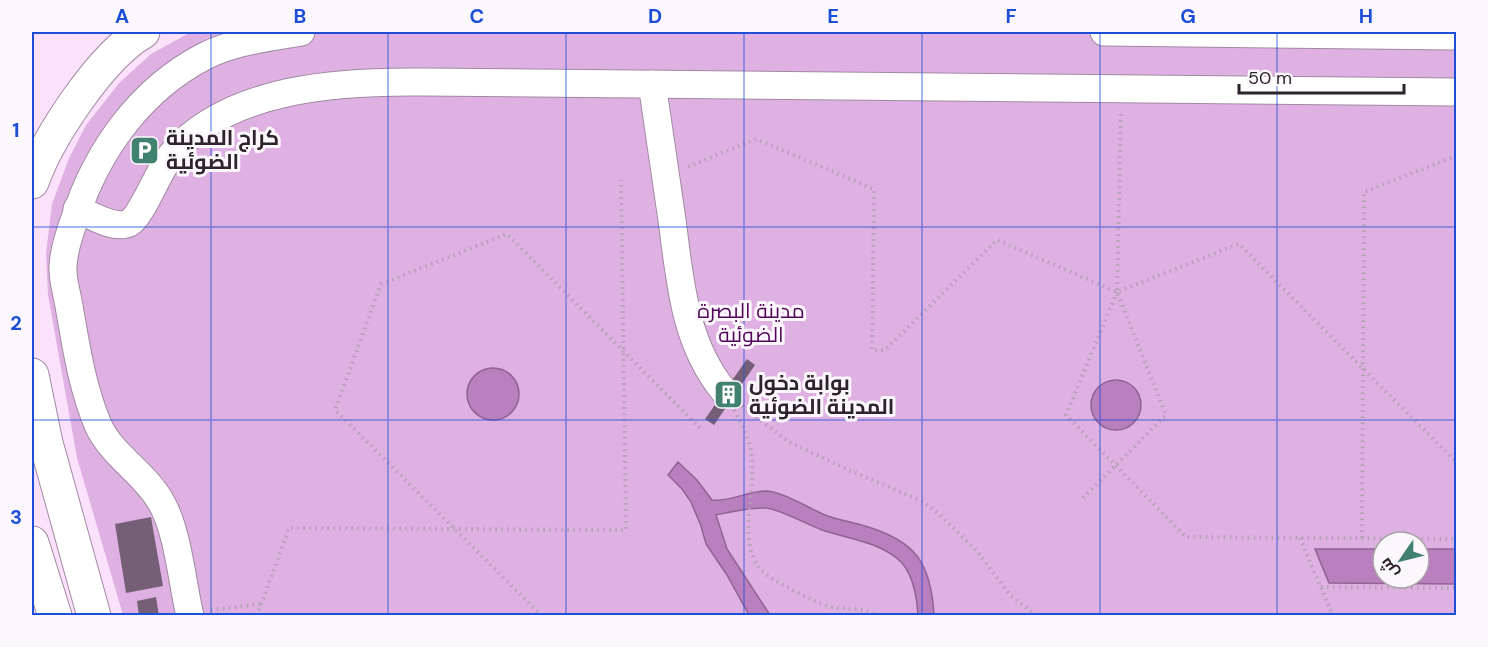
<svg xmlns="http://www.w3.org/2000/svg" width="1488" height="647" font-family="'DM Sans',Cairo,sans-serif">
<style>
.green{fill:#dfb1e2;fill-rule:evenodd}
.water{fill:#ba7fbf;stroke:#906393;stroke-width:1.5}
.building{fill:#755f77}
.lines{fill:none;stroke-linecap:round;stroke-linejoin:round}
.minor-casing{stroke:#a189a2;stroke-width:29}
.major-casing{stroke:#a189a2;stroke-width:35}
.path{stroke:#b5a0b6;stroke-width:4;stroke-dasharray:1.5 4.5;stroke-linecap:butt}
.minor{stroke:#fff;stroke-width:27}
.major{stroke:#fff;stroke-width:33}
.grid{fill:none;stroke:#1d4ed8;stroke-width:1.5;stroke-opacity:0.55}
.labels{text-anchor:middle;stroke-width:6;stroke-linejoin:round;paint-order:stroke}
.poi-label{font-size:21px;font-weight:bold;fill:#2d232d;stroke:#fcf7fc;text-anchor:start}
.park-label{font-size:21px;fill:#53055a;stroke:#fcf7fc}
.neatline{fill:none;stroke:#1d4ed8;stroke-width:2}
.grid-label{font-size:20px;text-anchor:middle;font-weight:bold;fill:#1d4ed8}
</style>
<rect width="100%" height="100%" fill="#fce1fd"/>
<!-- green -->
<path class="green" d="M191,32H1456V615H123L77,458L48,295L46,253L52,204L69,158L86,125L120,82L151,54ZM1383,542H1419V578H1383Z"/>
<!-- water -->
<g class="water">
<circle cx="493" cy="394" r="26"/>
<circle cx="1116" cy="405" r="25"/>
<path d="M678,462L697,480L712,500C730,502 748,491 766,491C784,492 808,508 825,515C838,520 852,522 865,526C916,541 931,563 934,615H918C917,599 913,576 902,563C882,542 848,539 822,530C806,524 782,510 766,508C751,507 730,512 716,515L727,549L770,615H749L727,575L706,544L701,526L691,502L682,489L668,475Z"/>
<polygon points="1315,549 1383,549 1383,578 1419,578 1419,549 1456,549 1456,584 1329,583"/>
</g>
<!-- building -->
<g class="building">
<polygon points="747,359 755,365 714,425 705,419"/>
<polygon points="151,517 163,586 126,593 115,524"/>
<polygon points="156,597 159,616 139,616 137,601"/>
</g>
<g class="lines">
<defs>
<g id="minor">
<polyline points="1104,32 1456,36"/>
<path d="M652,84C659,129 665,174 672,220C680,280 684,343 724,391"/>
<path d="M77,209C91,215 114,230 129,223C142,216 159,169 172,154C230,87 340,81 423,82L1456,92"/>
<path d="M190,616C182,582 178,531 161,502C145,473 112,456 98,425C82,387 76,346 69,306C67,293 62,279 63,266C64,249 69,234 75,218C97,150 141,89 205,56C235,41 268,38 301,32"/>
</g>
<g id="major">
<path d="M32,182C48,137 101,56 143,32"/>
<polyline points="32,375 46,443 94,616"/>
<polyline points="32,543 55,616"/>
</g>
</defs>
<!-- minor casing -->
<use href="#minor" class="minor-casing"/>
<!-- major casing -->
<use href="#major" class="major-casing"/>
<!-- path -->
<g class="path">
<polyline points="688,167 756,139 874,189 872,350 885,350 997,240 1117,292 1239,244 1456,462"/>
<polyline points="1117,292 1066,415 1186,537 1456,539"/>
<polyline points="742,406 789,442 849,470 922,501 939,514 977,551 1010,595 1037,616"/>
<path d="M734,410C742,425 750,439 752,457C756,492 734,551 767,575C782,585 811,601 828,606C845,610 862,606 877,616"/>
<polyline points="1083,498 1166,415 1117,292 1121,111"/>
<polyline points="1300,538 1333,616"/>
<polyline points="1362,538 1364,192 1456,156"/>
<polyline points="1321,587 1456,588"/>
<polyline points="211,610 261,604"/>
<polyline points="257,616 289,528 626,530 621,180"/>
<polyline points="542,616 335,410 381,284 507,234 703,431"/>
</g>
<!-- minor -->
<use href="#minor" class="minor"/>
<!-- major -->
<use href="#major" class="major"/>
</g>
<!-- grid -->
<path class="grid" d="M211,32V616M388,32V616M566,32V616M744,32V616M922,32V616M1100,32V616M1277,32V616M32,227H1456M32,420H1456"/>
<!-- icons -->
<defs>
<symbol id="parking-square" viewBox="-11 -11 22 22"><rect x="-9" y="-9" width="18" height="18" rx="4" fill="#418170" stroke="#fcf7fc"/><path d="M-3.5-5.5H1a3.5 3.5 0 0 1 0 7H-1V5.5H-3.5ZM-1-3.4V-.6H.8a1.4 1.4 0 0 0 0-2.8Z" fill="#fff"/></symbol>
<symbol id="building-square" viewBox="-11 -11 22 22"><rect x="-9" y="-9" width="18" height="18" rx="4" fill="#418170" stroke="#fcf7fc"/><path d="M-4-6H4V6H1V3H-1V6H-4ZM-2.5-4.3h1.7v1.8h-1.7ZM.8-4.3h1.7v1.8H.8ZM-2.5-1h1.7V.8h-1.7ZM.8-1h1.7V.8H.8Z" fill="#fff"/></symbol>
</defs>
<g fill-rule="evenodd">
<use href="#parking-square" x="128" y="134" width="33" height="33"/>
<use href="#building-square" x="712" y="378" width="33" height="33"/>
</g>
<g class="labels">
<!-- poi labels -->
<g class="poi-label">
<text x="166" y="145">كراج المدينة<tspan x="166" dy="24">الضوئية</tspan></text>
<text x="749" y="390">بوابة دخول<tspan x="749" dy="24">المدينة الضوئية</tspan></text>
</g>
<!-- park labels -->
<g class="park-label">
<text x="751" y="318">مدينة البصرة<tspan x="751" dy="24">الضوئية</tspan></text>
</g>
</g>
<!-- border -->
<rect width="1488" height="647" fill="none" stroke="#fcf7fc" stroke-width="66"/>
<!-- north arrow -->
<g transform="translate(1401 560) rotate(235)"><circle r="28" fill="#fcf7fc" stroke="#a9a2a9" stroke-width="1.5"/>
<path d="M0-4.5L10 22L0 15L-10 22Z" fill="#418170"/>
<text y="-9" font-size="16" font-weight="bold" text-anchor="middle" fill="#2d232d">ش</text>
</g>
<!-- scale -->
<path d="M1239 84v9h165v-9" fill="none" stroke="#2d232d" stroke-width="3"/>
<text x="1248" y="84" font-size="18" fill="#2d232d" stroke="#fcf7fc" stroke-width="4.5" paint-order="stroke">50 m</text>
<rect x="33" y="33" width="1422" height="581" class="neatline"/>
<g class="grid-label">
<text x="122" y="23">A</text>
<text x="300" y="23">B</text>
<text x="477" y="23">C</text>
<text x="655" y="23">D</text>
<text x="833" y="23">E</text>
<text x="1011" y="23">F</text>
<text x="1188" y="23">G</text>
<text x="1366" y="23">H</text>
<text x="16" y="137">1</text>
<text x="16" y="330">2</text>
<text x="16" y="524">3</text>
</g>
</svg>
